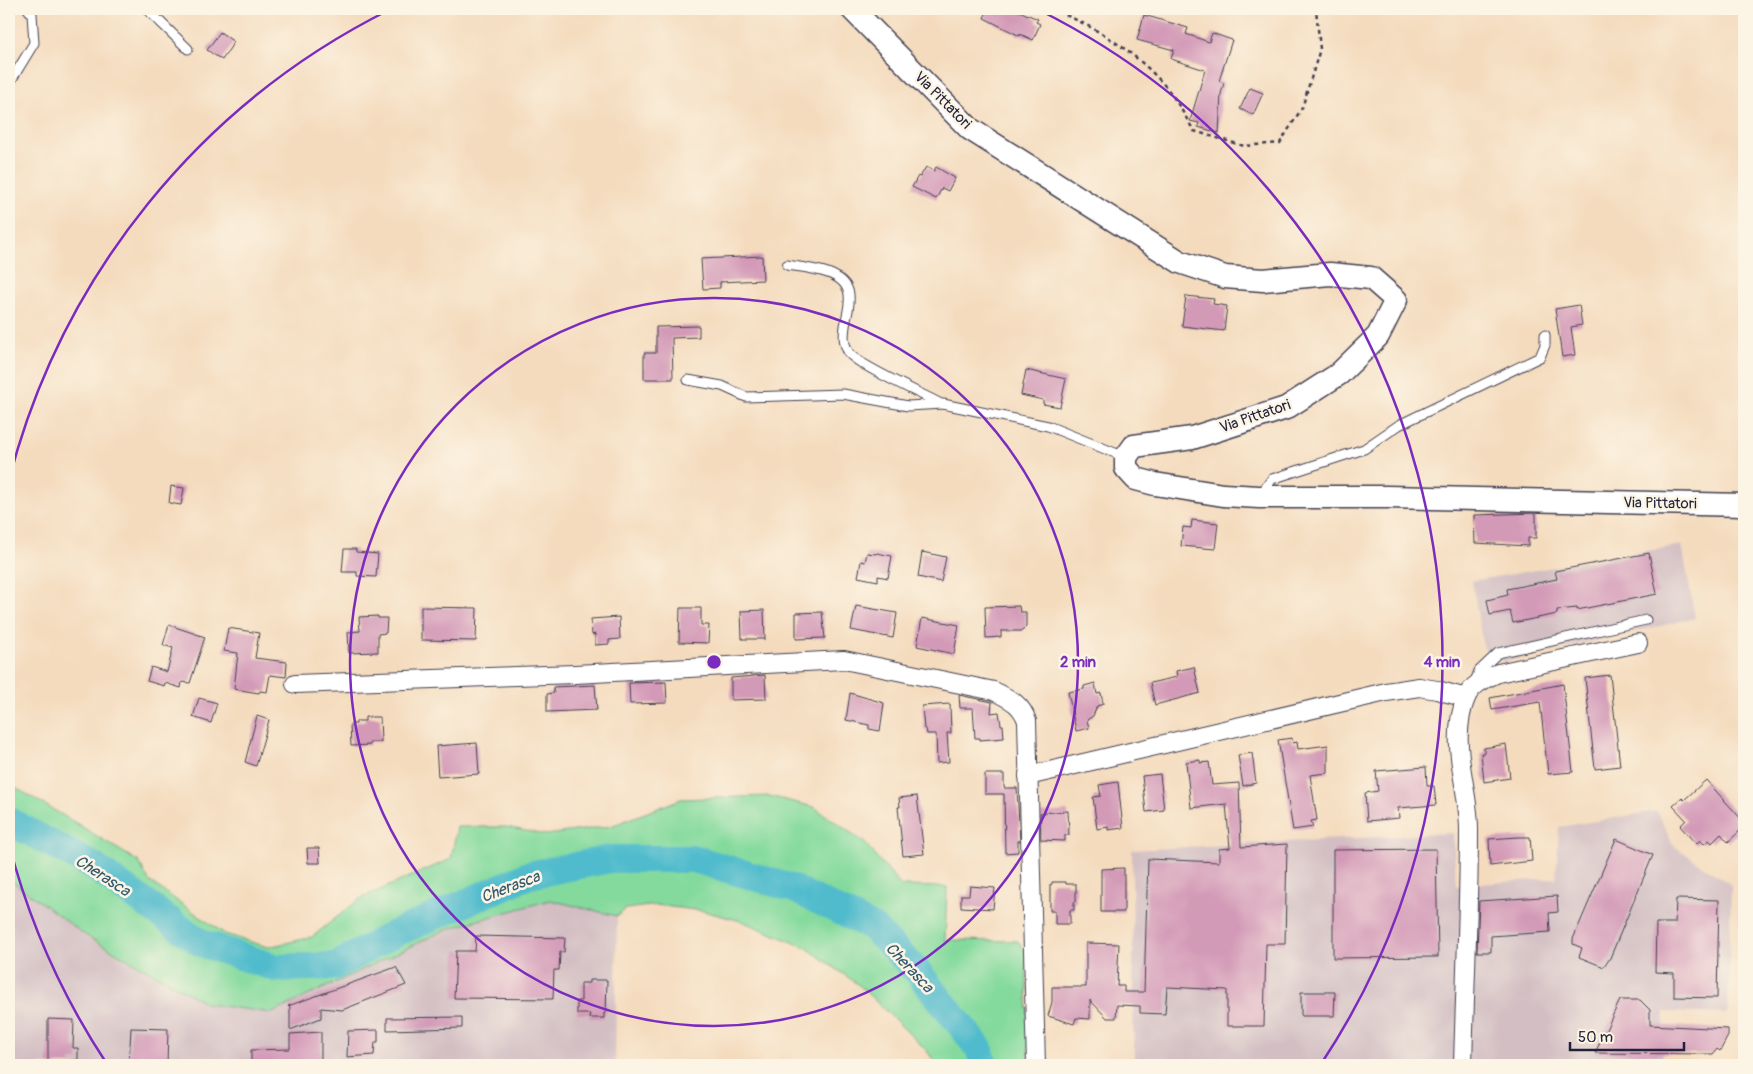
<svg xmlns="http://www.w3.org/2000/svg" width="1753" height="1074" font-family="Pangolin,sans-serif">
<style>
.industrial{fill:#d2bec3}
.green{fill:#84da9d;stroke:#537e6c}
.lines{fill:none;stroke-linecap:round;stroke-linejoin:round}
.river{stroke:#50bbcc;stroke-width:28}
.building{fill:#d39ab7}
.service-casing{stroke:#423e4f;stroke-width:11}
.minor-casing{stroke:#423e4f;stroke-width:20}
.tertiary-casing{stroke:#423e4f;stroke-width:25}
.path{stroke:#423e4f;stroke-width:2.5;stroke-dasharray:4 4;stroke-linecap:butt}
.service{stroke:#fff;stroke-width:9}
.minor{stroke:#fff;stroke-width:18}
.tertiary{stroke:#fff;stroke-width:22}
.ring{fill:none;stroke:#7b2cbf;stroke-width:2.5}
.labels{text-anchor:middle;stroke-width:5;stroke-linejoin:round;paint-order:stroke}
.street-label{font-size:15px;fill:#22223b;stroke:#fcf5e5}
.water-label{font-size:16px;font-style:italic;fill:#32586e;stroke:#fcf5e5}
.centre{fill:#7b2cbf;stroke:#fcf5e5;stroke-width:2.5}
.ring-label{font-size:15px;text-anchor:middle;font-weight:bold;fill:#7b2cbf;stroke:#fcf5e5;stroke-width:5;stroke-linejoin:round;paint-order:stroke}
</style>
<rect width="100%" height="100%" fill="#fcf5e5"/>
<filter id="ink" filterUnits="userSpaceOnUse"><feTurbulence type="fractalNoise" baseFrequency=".02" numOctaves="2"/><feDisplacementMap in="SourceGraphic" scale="10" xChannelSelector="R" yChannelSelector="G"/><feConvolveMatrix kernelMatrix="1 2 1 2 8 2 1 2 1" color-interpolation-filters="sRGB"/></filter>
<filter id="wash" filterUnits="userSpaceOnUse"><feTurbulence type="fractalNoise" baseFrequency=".0096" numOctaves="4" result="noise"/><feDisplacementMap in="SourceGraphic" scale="20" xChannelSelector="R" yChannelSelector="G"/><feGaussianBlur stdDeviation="1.12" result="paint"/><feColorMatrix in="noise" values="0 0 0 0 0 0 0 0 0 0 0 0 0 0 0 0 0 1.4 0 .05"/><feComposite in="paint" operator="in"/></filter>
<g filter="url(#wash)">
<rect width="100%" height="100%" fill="#f4dbbe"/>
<!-- industrial -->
<g class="industrial">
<polygon points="1682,545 1695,618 1503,662 1483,647 1472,581"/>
<polygon points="1657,811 1673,845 1731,885 1728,1014 1665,1012 1662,1065 1134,1065 1132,850 1453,833 1456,886 1556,878 1559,827"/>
<polygon points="9,879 85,936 207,1004 272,1013 448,928 550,900 588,907 617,916 615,1065 9,1065"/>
</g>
<!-- green -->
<polygon class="green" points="9,784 76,823 139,862 149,881 225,934 268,947 312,937 361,898 451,859 457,827 506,827 546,835 611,826 681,799 769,796 814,807 864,842 901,886 947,887 945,940 1018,941 1026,951 1029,1065 931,1065 934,1061 927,1051 860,986 807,948 741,921 703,911 656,905 626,909 617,916 550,900 447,929 272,1013 207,1004 85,935 9,879"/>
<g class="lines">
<!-- river -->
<polyline class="river" points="9,821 93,866 201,943 276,968 335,966 398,932 529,875 610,859 694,859 792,888 872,927 917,971 979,1048 984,1065"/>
</g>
<g id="blocks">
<!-- building -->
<g class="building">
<polygon points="988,9 1014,9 1038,19 1036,22 1040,24 1033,40 1020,34 1020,36 984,18"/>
<polygon points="1144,15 1188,28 1186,34 1209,42 1212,33 1232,40 1219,81 1224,83 1221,94 1219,133 1198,127 1199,123 1190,121 1205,70 1171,59 1174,50 1137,40"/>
<polygon points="220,32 234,42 222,60 207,50"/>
<polygon points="1250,88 1263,93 1253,115 1240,109"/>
<polygon points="926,167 934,171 936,167 955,178 948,191 942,188 936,199 912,187 918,176 920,177"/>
<polygon points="762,256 763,280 720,282 720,288 703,289 701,259"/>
<polygon points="1186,296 1214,299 1213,304 1227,306 1224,331 1182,326"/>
<polygon points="1579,305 1582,325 1571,327 1575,355 1562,357 1555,309"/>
<polygon points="699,326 699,337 672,338 673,379 644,379 644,353 656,353 656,327"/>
<polygon points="1026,370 1066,379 1060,407 1043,404 1043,400 1021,395"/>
<polygon points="171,486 184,488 181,505 169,503"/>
<polygon points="1536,513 1536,538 1528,538 1528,546 1475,543 1474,515"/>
<polygon points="1192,520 1218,523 1215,549 1181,546 1183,527 1191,528"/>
<polygon points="344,549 356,549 356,552 378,554 376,577 357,576 357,572 342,572"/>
<polygon points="922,552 946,557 941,582 918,577"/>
<polygon points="867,553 876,554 877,553 892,556 888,578 878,576 878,581 858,577 861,561 865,562"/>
<polygon points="1649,553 1657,594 1577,610 1577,608 1557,610 1557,614 1513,623 1510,611 1490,615 1487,600 1508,595 1507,589 1557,579 1555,571"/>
<polygon points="856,606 897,613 893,638 851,630"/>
<polygon points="1019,606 1020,612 1026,612 1026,627 1022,631 1001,631 1001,637 986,638 985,607"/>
<polygon points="421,607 477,608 476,641 421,640"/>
<polygon points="680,608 701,608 701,625 709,625 708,643 679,642"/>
<polygon points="764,610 765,639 742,639 741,611"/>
<polygon points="822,612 825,638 796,639 796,613"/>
<polygon points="378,616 378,618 387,618 386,633 378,634 378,652 349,653 348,632 360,631 359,617"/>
<polygon points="619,617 620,639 609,640 609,644 595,645 595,634 592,635 591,619"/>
<polygon points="922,618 959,625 954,654 917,646"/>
<polygon points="169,625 205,637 190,683 182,682 181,688 165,683 164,686 147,681 151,667 167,672 173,648 163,645"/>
<polygon points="228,628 259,633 255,658 287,662 286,677 270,675 267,692 260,691 259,693 234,689 238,653 224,651"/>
<polygon points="1194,667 1200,693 1155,705 1150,683 1177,677 1176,671"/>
<polygon points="765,675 766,699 731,700 731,678"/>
<polygon points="1610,675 1620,766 1595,769 1585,678"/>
<polygon points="666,682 667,703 630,704 629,683"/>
<polygon points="1095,683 1097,694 1101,693 1103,704 1097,706 1093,716 1087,720 1089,728 1076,731 1068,692 1084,689 1084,686"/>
<polygon points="1563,684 1573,772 1548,774 1540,702 1492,710 1490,698"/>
<polygon points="595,685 597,710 547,712 547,694 554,693 553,687"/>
<polygon points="850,693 884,703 880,731 869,729 869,725 846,720"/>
<polygon points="959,695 992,702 991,713 999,712 1001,725 1003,725 1004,738 980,740 980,738 975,738 973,708 960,708"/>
<polygon points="199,698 217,703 211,723 193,717"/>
<polygon points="950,704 951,733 947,733 949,762 937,763 936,734 927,734 926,729 924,729 922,706"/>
<polygon points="257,716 269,720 256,766 245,762"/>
<polygon points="365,717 380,717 381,742 370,742 370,745 351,746 350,724 356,724 356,721 365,721"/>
<polygon points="1292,738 1293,743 1297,742 1298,749 1328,745 1328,773 1310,775 1317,820 1311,821 1313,827 1293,830 1278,740"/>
<polygon points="477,743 479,774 438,777 436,746"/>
<polygon points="1506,744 1510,778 1484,782 1481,753 1484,753 1484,748"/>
<polygon points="1252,753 1256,783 1243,786 1238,755"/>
<polygon points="1200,760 1200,763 1209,762 1212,785 1239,783 1241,847 1287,844 1285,944 1266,944 1264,1026 1227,1026 1227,990 1167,987 1165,1014 1140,1013 1140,1006 1117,1005 1116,1018 1107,1018 1090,1000 1090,1019 1076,1018 1074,1024 1048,1016 1052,1002 1052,987 1086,987 1086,943 1119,944 1117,986 1124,986 1124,992 1144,992 1148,859 1219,862 1219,849 1230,848 1226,804 1191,808 1186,762"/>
<polygon points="1426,767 1427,786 1434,786 1436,805 1398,808 1399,818 1367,821 1365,793 1378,791 1376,771"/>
<polygon points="985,774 1004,774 1004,788 1017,788 1020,841 1018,841 1018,852 1005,853 1004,794 985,794"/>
<polygon points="1160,774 1164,810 1146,812 1142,776"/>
<polygon points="1706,780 1744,822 1744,827 1728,842 1721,834 1712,843 1709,840 1704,844 1700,840 1696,844 1680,826 1686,820 1673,806 1682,798 1684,800"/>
<polygon points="1118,782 1123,828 1108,830 1108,827 1097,829 1093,797 1101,796 1099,785"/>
<polygon points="917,796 924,854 903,856 898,807 900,807 899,798"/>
<polygon points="1068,811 1069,835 1065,835 1065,841 1041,840 1040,813"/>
<polygon points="1518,837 1530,837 1532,861 1490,866 1489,839"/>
<polygon points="1616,839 1653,855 1610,958 1604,967 1579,957 1582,948 1573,944 1573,939"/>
<polygon points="307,848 319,848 320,863 308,863"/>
<polygon points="1436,849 1438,957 1333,958 1333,850"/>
<polygon points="1124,868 1124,912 1101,912 1101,869"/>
<polygon points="1052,882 1066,882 1066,884 1076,884 1076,902 1074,902 1074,910 1070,910 1070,924 1055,924 1055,911 1050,911 1050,885 1052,884"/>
<polygon points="970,886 995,888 993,909 961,907 961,895 969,895"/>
<polygon points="1557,896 1558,912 1549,913 1550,932 1491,936 1491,952 1477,952 1479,901"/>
<polygon points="1676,899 1719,900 1717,998 1674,997 1674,973 1655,972 1656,923 1675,923"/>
<polygon points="476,936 565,938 564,952 560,952 559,970 554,970 553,999 454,998 456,951 475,951"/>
<polygon points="396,967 406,985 342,1010 321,1008 321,1018 290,1030 290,1007 288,1006"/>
<polygon points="589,980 607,980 606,1013 604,1013 604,1018 589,1018 590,1014 577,1014 577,1001 581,1001 581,983 589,983"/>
<polygon points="1301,992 1335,992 1334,1016 1301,1016"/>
<polygon points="1620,1000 1640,1000 1650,1010 1650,1025 1728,1029 1728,1036 1720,1051 1717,1049 1713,1054 1595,1053"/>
<polygon points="462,1017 462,1028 387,1030 387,1018"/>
<polygon points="48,1019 74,1020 73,1048 78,1048 78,1060 71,1060 71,1065 48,1065"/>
<polygon points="131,1028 168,1029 167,1065 129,1065"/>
<polygon points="378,1030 378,1042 375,1042 374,1055 347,1057 348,1031"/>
<polygon points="321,1032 321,1065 251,1065 251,1050 290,1049 290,1034"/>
</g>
</g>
</g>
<g filter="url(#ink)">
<use href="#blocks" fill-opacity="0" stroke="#423e4f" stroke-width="1"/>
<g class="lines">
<defs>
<g id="service">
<polyline points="147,9 188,49"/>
<polyline points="9,84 34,43 32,14 28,9"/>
<path d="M787,265C806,268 845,270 849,294C850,302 848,312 846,320C844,332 842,342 849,353C856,364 924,395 939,403"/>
<polyline points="688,380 722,386 746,397 843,394 908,406 943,404 1048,426 1125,457"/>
<polyline points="1261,494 1272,479 1364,449 1399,425 1540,357 1545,345 1545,335"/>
<polyline points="1475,682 1479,671 1498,653 1646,620"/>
</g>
<g id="minor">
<path d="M295,684L575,674L844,660L994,691C1009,699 1021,703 1027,721L1036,1065"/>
<polyline points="1028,776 1386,692 1419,687 1437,690 1466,698"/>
<path d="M1463,1065C1465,987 1469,908 1469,830C1469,785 1448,743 1466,698C1472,684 1485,679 1498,673L1638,643"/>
</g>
<polyline id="tertiary" points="852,9 970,129 1180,262 1225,277 1263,280 1330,274 1371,278 1396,300 1378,336 1339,374 1286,408 1192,438 1134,446 1126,457 1126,468 1136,479 1155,484 1223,495 1259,497 1387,497 1744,505"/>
</defs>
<!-- service casing -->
<use href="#service" class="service-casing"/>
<!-- minor casing -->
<use href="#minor" class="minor-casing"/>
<!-- tertiary casing -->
<use href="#tertiary" class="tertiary-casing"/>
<!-- path -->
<path class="path" d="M1051,9C1093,25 1135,51 1165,86C1176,99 1185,116 1194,131L1244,146L1280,143L1302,108L1320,49L1316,9"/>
<!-- service -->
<use href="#service" class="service"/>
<!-- minor -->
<use href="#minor" class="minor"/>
<!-- tertiary -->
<use href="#tertiary" class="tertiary"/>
</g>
</g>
<!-- distance rings -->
<g class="ring">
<circle cx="714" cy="662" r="364"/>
<path d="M107 1064A728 728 0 0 1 9 844M9 480A728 728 0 0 1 389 10M1039 10A728 728 0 0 1 1321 1064"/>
</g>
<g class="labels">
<!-- street labels -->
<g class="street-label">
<text transform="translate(943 100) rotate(45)" y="5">Via Pittatori</text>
<text transform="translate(1255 416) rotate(-19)" y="5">Via Pittatori</text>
<text transform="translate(1660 503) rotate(1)" y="5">Via Pittatori</text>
</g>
<!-- water labels -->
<g class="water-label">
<text transform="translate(103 875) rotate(33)" y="6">Cherasca</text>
<text transform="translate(510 886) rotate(-21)" y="6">Cherasca</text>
<text transform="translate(910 967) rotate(47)" y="6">Cherasca</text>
</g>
</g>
<circle cx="714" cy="662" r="8" class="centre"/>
<g class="ring-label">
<text x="1078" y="667">2 min</text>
<text x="1442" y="667">4 min</text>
</g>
<!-- margin -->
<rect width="1753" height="1074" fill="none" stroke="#fcf5e5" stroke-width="30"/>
<!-- scale -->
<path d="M1570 1042v8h114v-8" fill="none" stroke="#22223b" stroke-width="2.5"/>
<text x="1578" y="1042" font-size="15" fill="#22223b" stroke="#fcf5e5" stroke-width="4" paint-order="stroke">50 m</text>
</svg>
